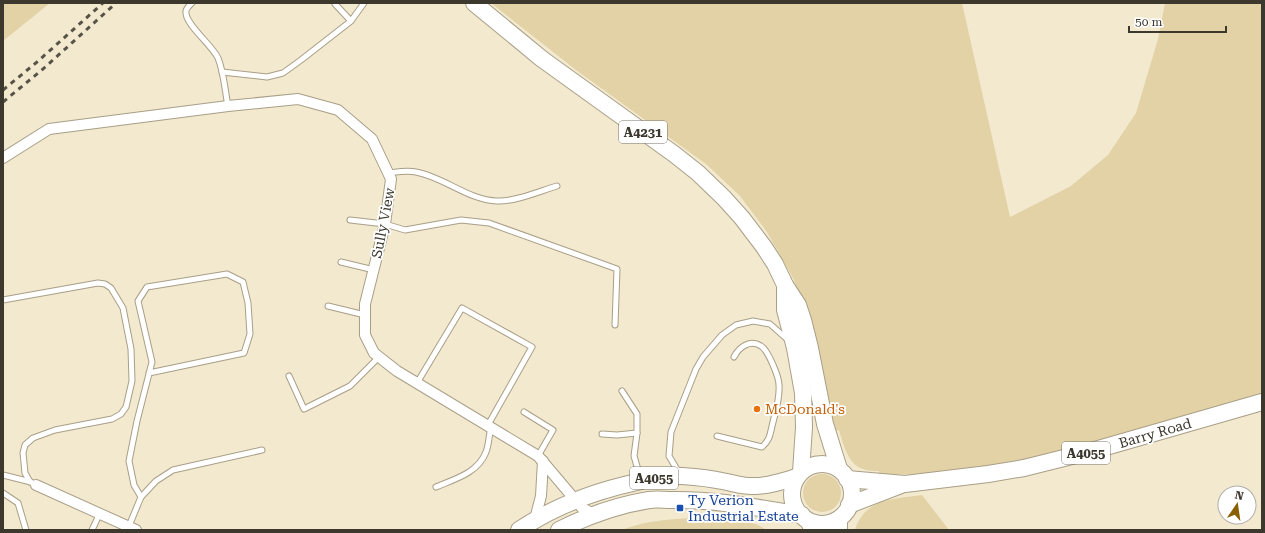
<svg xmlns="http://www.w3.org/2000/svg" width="1265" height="533" font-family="'Roboto Serif',serif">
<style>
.green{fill:#e2d2a6}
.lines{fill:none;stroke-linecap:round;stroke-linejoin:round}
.service-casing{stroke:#a99f87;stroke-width:7}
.minor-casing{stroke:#a99f87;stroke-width:12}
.secondary-casing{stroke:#a99f87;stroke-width:16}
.primary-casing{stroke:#a99f87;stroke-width:18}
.service{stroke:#fff;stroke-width:5}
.minor{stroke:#fff;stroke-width:10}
.secondary{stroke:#fff;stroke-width:14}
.primary{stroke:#fff;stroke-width:16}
.rail{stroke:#585347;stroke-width:3;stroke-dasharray:5 5;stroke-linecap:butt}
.food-dot{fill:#e8710a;stroke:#fff;stroke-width:1.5}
.transit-dot{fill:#1a4fb4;stroke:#fff;stroke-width:1.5}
.labels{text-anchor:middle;stroke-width:3.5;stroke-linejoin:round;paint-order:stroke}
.shield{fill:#fff;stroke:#76746d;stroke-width:1}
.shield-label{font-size:13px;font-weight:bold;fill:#3c382e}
.street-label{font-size:14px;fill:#3c382e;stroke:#fff}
.food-label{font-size:14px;fill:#c56008;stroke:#fff;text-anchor:start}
.transit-label{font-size:14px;fill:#164399;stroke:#fff;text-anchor:start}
</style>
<rect width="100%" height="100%" fill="#f2e9cf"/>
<!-- green -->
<g class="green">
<polygon points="3,3 50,3 3,41"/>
<path d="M491,3H962L1010,217L1071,186L1108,155L1136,113L1158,39L1165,3H1262V393L1195,414L1099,442L1025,461L941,473L879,475V471C874,471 868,471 863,469C848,465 843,443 839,430L834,431L817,359L794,280L767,232L740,196L706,164L576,70Z"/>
<circle cx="822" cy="493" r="19"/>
<path d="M922,495L949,530H855C865,498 894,499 922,495Z"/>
<path d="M734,517L758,525L767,530H622C657,516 697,519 734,517Z"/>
</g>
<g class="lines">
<defs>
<g id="service">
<path d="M192,3C189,6 185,9 186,13C186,25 213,46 218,58C224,73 225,91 228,106"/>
<polyline points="335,4 351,21"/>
<polyline points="222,72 267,77 283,73 301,60 351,21 364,3"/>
<path d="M388,173C397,172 407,170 416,172C444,177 468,200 497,201C514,202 540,191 557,186"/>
<polyline points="350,220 385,224 405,230 461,220 489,223 617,269 615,325"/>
<polyline points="341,262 374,270"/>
<polyline points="3,300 98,283 105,284 111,288 123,308 131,349 132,381 126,407 121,414 112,419 55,430 33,438 25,445 23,453 25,473 30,482"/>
<polyline points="328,306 365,315"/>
<polyline points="289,376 304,409 350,386 379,357"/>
<polyline points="417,383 462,308 532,347 488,425"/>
<polyline points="622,391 637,414 637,433 634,456 641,480"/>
<polyline points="524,412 553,430 538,456"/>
<polyline points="602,434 617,435 637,433"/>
<path d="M717,436L762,447C771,439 770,433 773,422C776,410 780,398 779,385C779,377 768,350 761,346C750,339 739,347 734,357"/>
<polyline points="679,473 669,456 671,432 696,369 703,357 722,335 736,325 753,321 770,324 788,340"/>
<polyline points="3,475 31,482"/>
<path d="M436,487C455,479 478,473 486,452C489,444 489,435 491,427"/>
<polyline points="3,493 18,503 26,530"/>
<polyline points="141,497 156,481 173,470 262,450"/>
<polyline points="129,526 141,497 134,485 129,461 137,421 152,362 138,301 147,287 227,274 243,282 248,303 250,334 244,353 149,373"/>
<polyline points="92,530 100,513"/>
</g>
<g id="minor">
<polyline points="3,158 49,129 228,106 298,99 338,110 372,139 391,179 385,224 365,304 365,335 374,353 397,371 538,456 582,508 596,515"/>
<polyline points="36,485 136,530"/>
<polyline points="535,519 541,496 543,461"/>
</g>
<g id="secondary">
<polyline points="806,519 812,530"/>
<polyline points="840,530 840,518"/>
</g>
<g id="primary">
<polyline points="474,3 542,59 674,154 698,173 724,198 742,218 764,247 775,264 785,285 798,305 803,320 810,348 825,424 839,469"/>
<polyline points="785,285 785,310 795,348 803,393 804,427 801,472"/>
<circle cx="822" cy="494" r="30"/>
<polyline points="847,479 905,484 988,474 1024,468 1088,452 1262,402"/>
<polyline points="849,505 901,485"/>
<path d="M519,530C555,506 595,491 637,482C652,478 667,475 682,476C696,477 709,478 722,481C733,483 744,487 755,486C769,486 783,481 797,477"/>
<path d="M559,530C587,516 618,505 649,500C656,499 664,500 671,500C715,499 758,508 802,515"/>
</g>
</defs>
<!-- service casing -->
<use href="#service" class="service-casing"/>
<!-- minor casing -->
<use href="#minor" class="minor-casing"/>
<!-- secondary casing -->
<use href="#secondary" class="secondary-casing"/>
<!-- primary casing -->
<use href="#primary" class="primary-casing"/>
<!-- service -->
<use href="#service" class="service"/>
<!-- minor -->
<use href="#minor" class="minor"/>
<!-- secondary -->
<use href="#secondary" class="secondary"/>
<!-- primary -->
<use href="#primary" class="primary"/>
<!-- rail -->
<g class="rail">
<polyline points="3,90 37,62 103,3"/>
<polyline points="3,102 43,69 116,3"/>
</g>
</g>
<!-- markers -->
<circle class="food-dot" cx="757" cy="409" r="4"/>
<rect class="transit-dot" x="676" y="504" width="8" height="8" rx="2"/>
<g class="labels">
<!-- shield labels -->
<g class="shield">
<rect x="619" y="121" width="48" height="22" rx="3"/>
<rect x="1062" y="442" width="48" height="22" rx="3"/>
<rect x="630" y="467" width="48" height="22" rx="3"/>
</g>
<g class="shield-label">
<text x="643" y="137">A4231</text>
<text x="1086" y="458">A4055</text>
<text x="654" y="483">A4055</text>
</g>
<!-- street labels -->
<g class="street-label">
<text transform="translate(383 223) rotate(-79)" y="5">Sully View</text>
<text transform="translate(1155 433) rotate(-16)" y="5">Barry Road</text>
</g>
<!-- food labels -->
<g class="food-label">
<text x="765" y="414">McDonald's</text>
</g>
<!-- transit labels -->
<g class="transit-label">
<text x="688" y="505">Ty Verion<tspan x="688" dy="16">Industrial Estate</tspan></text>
</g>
</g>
<!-- border -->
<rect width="1265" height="533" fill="none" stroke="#3c382e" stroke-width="8"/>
<!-- north arrow -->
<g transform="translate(1237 505) rotate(13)"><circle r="19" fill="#ffffff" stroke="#b1afab"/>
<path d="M0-3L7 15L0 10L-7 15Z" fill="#895f00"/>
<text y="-6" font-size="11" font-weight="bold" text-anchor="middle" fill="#3c382e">N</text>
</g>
<!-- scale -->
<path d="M1129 26v6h97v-6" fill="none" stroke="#3c382e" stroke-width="2"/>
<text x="1135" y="26" font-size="12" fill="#3c382e" stroke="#ffffff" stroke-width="3" paint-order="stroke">50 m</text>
</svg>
